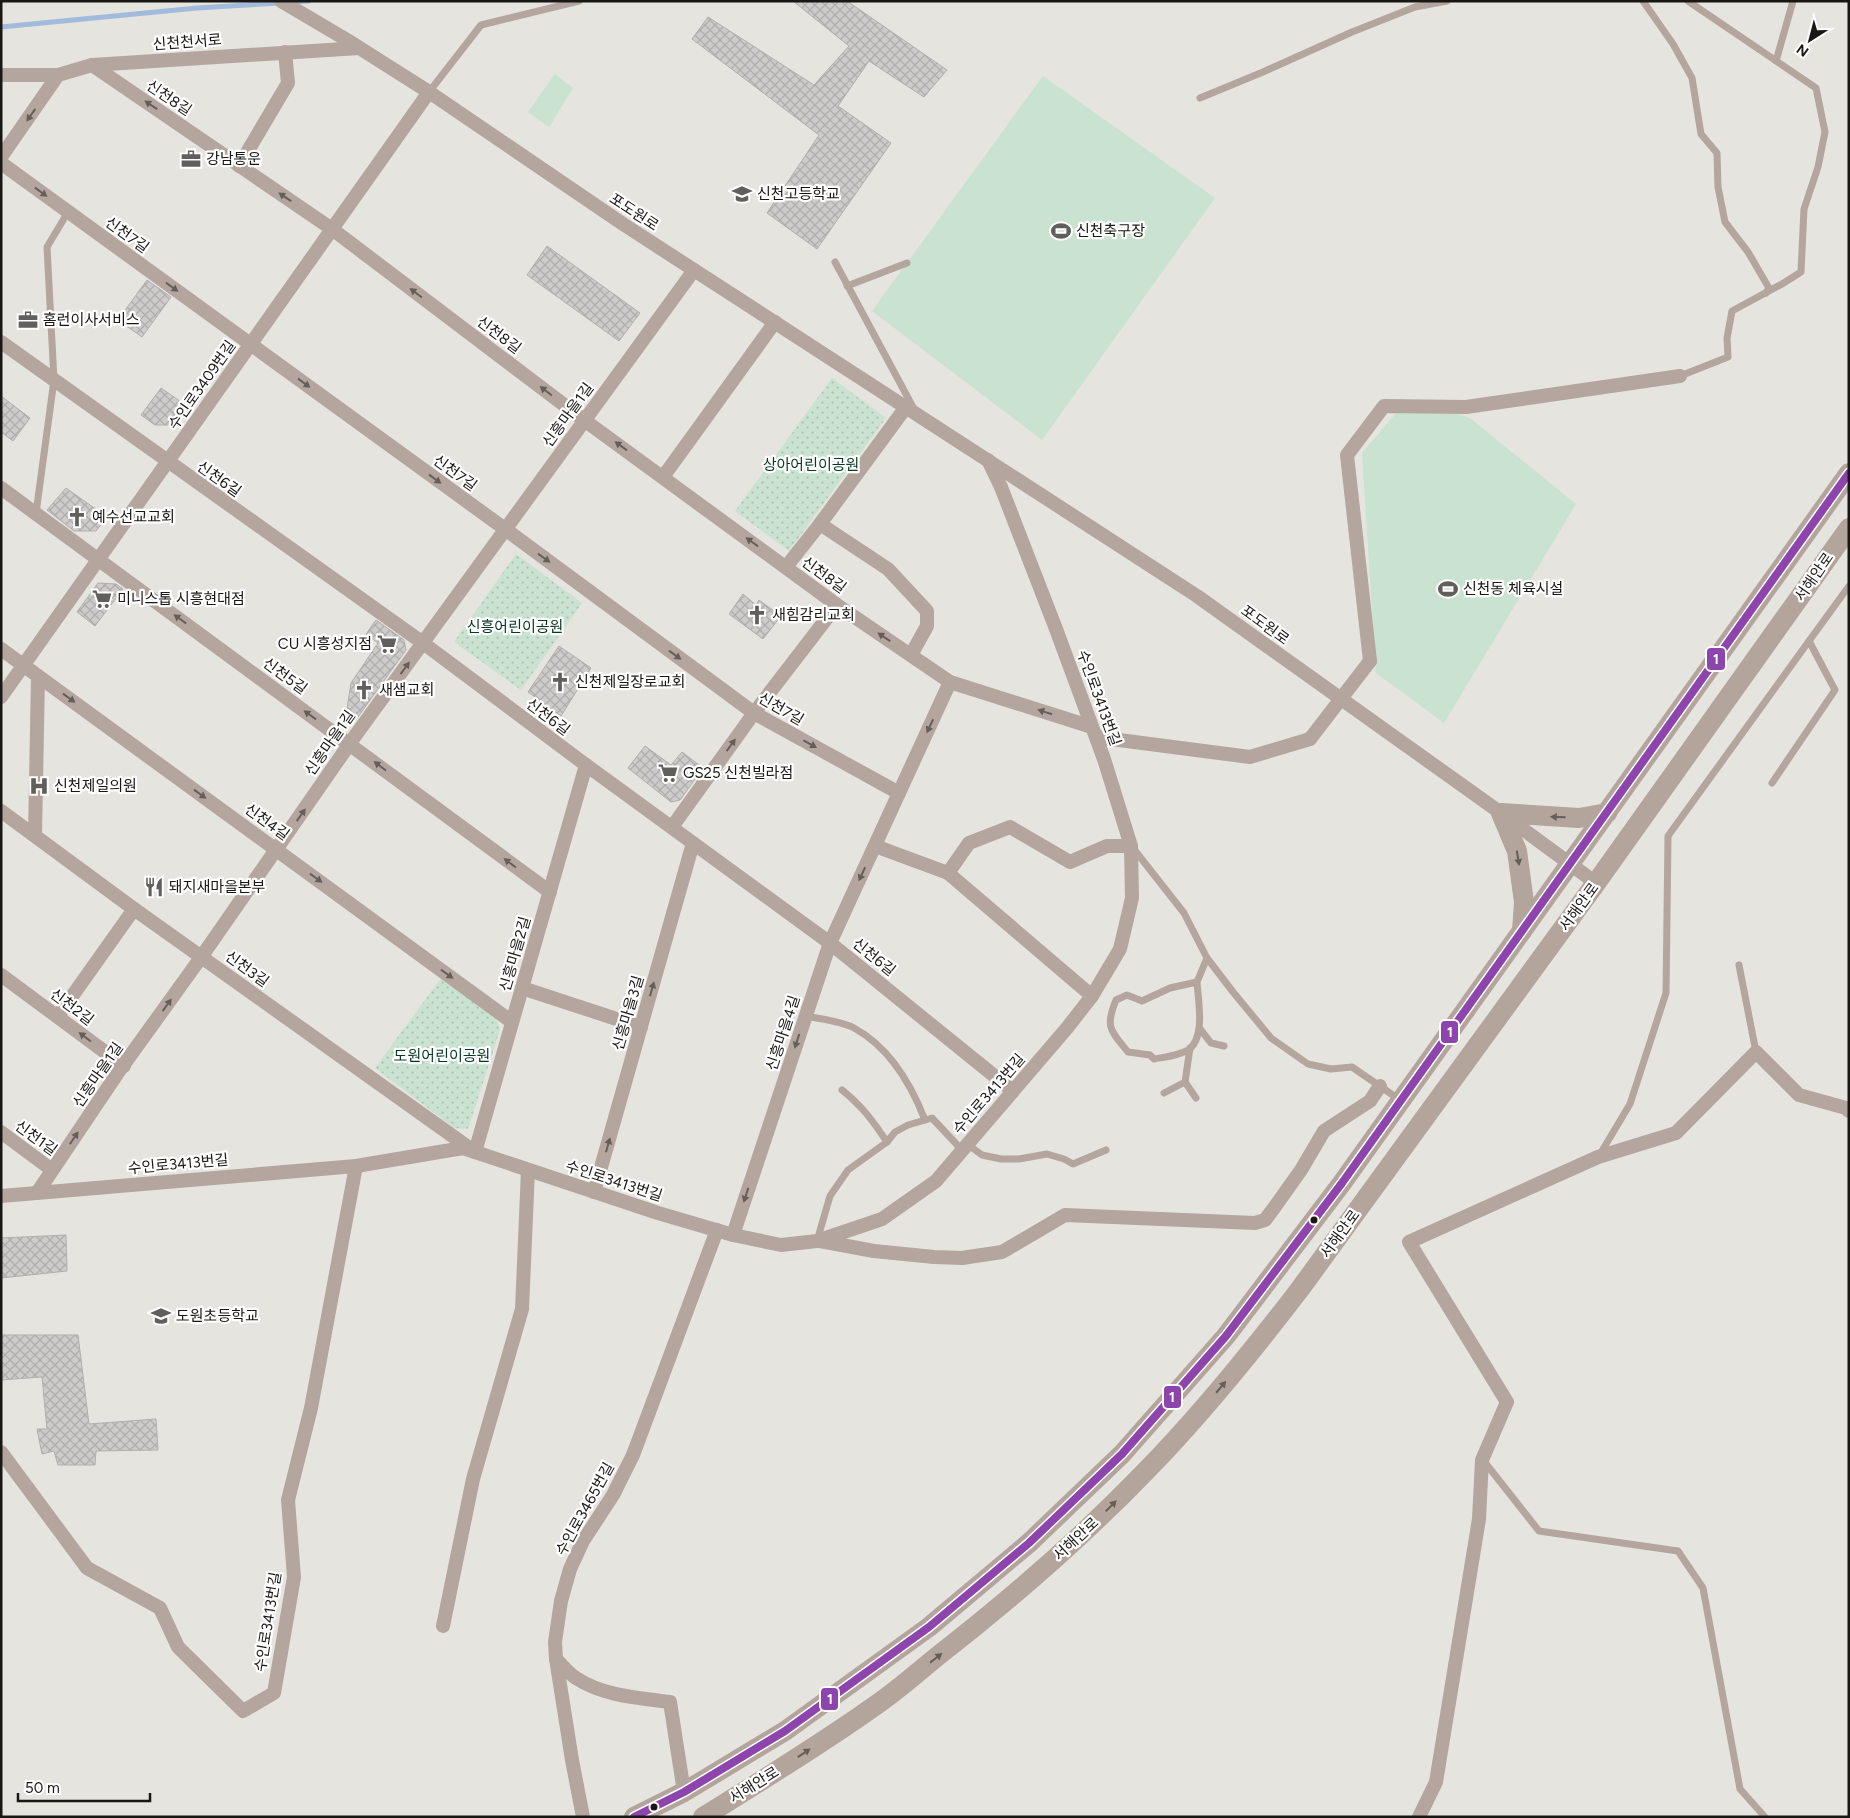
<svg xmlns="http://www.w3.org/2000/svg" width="1850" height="1818" font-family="Figtree,'Noto Sans KR',sans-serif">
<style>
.park{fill:url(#park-dots)}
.garden{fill:#cae2d0}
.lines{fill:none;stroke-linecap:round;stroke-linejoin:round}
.stream{stroke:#a2bbdc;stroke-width:5}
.building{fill:url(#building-cross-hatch);stroke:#b0afae}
.lane{stroke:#b4a69e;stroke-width:7}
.street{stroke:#b4a69e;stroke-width:14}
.secondary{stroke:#b3a49c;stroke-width:20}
.street-bridge{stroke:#b4a69e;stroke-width:14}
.bus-1-casing{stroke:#fff;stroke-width:11}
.bus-1{stroke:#8e44ad;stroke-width:8}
.oneway{fill:#665e59}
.oneway2{fill:#665e58}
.bus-dot{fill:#181714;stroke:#fff;stroke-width:2}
.labels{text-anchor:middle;stroke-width:4.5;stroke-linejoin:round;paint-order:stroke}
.street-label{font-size:15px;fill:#181714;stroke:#fff}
.poi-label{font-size:15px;fill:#181714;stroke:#fff;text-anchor:start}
.park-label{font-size:15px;fill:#073921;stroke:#fff}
.line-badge{stroke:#fff;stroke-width:2}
.badge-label{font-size:14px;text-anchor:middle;font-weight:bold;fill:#fff}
</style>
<defs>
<pattern id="park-dots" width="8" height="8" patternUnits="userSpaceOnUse" patternTransform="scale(1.25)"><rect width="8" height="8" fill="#cae2d0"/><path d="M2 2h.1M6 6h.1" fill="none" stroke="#adc1b2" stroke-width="1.8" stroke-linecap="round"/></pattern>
<pattern id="building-cross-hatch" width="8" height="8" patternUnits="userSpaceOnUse" patternTransform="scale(1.25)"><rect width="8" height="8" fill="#cdcccb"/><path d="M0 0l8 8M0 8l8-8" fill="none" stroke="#afaead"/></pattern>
</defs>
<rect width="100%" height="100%" fill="#e5e4df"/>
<!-- park -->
<g class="park">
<polygon points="832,378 886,418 789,551 735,511"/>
<polygon points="516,554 582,603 521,690 454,642"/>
<polygon points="441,978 494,1013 500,1030 468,1129 454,1128 375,1068"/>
</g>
<!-- garden -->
<g class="garden">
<polygon points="555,74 573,88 549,127 528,112"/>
<polygon points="1043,76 1215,198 1042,440 872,311"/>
<polygon points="1449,411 1470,418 1576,504 1444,723 1376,673 1362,453 1397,412"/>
</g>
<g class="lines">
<!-- stream -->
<g class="stream">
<polyline points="291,2 309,1"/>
<polyline points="1,27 197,8 280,3"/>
</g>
</g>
<!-- building -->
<g class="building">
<polygon points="793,1 847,1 947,70 924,97 869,61 838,106 891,143 817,249 767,213 819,135 692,39 708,17 814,85 849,46"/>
<polygon points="547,246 640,313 619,341 527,275"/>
<polygon points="147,280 171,297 142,337 118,320"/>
<polygon points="161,388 187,406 171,425 155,425 141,415"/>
<polygon points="1,396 30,418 13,441 1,432"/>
<polygon points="66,488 107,517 96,531 74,531 47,510"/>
<polygon points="98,583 116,584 123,589 95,626 77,612"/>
<polygon points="743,594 756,605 759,600 781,616 763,639 729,614"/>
<polygon points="376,620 404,640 406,650 355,721 346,715 351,683 378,643 366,634"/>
<polygon points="559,646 591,668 561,716 528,692"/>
<polygon points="645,746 671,765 682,752 703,768 680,800 671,802 628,768"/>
<polygon points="66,1235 67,1271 1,1278 1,1238"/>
<polygon points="1,1335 78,1335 89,1424 156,1419 158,1450 96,1451 95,1465 58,1465 54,1451 42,1454 37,1429 47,1429 42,1377 1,1380"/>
</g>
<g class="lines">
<!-- lane -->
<g class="lane">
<polyline points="1643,1 1673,44 1692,78 1701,134 1717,153 1718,187 1725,222 1748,252 1769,288 1766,293"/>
<polyline points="1776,61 1793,1"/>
<polyline points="429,92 481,25 579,1"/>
<polyline points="1200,98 1263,72 1352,32 1415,7 1447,1"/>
<polyline points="835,262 914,409"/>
<polyline points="847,286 907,263"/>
<polyline points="1680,376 1728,357 1727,338 1732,311 1782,284 1801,272 1804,209 1818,167 1825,132 1816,88 1688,1"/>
<polyline points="36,513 54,380 47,247 68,212"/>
<polyline points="1772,783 1835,690 1809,641 1849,586"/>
<polyline points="1133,848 1184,913 1207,958 1233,992 1271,1038 1308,1064 1331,1069 1352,1067 1400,1100"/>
<polyline points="1739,965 1756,1052"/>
<path d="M1197,982C1198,1000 1206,1038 1188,1050C1178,1056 1165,1057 1154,1059L1150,1055L1128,1052C1110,1030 1105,1027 1116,1000L1127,995L1142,1001L1170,988L1197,982L1207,958"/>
<path d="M805,1016C819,1019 842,1021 854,1028C889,1047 911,1084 925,1120"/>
<polyline points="1200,1029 1211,1043 1224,1046"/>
<polyline points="1185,1082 1196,1098"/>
<path d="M842,1090C862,1106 873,1121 887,1142"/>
<polyline points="1164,1093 1185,1082 1190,1048"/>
<polyline points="967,1144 982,1155 1001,1159 1019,1159 1047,1154 1064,1159 1073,1164 1106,1150"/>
<polyline points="1599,1156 1630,1104 1666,993 1668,836 1809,641"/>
<polyline points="817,1241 830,1196 848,1170 887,1142 895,1132 908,1125 932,1118 962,1150"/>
<polyline points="1483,1460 1539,1531 1678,1551 1703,1588 1740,1789 1765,1817"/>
</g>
<!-- street -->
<g class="street">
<polyline points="281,1 347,40 429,92 623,224 1197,596 1501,813 1596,883"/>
<polyline points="92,65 359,48"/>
<polyline points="1,75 58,75 92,65 332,229 584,420 837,605 950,682 1092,727"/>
<polyline points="1,157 58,75"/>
<polyline points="1,163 505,529 754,713 899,793"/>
<polyline points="239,166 288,83 285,52"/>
<polyline points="1,342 423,643 586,765 830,943 1013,1091"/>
<polyline points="663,477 775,322"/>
<polyline points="1,488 550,892"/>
<polyline points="820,524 888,569 927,611 927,626 911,655"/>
<polyline points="786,567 820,524 906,407"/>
<polyline points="1,649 512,1022"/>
<polyline points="1370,661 1347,455 1384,406 1466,407 1680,376"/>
<polyline points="1,697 429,92"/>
<polyline points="1096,737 1250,757 1310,739"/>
<polyline points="1,811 134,909 475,1152 586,765"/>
<polyline points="672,827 754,713 837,605"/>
<polyline points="35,836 38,676"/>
<polyline points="875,846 948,873 969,843 1010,827 1070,862 1107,846 1131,846"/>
<polyline points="948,873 1092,996"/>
<polyline points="1,975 124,1066"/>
<polyline points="522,988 641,1027"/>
<polyline points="58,1016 134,909"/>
<polyline points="1,1132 52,1170"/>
<polyline points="594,1192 693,843"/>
<polyline points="37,1193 117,1074 202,956 355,736 694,270"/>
<polyline points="1,1196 356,1166 463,1148 658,1213 733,1235 781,1245 817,1241 882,1219 936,1181 1067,1028 1092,996 1120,949 1132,898 1131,846 1104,759 1056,629 1001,487 988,460"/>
<polyline points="733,1235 830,943 950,682"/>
<polyline points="820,1241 874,1251 934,1257 962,1258 1002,1252 1065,1215 1255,1223 1265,1220 1274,1208 1301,1170 1324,1131 1370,1101 1380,1086"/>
<polyline points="1,1452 87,1568 160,1608 178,1647 243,1711 274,1693 294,1577 288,1500 311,1408 356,1166"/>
<polyline points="443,1626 473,1479 522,1309 528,1170"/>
<path d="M556,1659C562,1665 568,1673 576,1678C603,1696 639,1698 670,1702L684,1792"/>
<polyline points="583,1817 572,1760 556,1659 555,1642 561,1601 570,1569 583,1541 613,1495 633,1455 717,1230"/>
<polyline points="1419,1817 1436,1782 1479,1519 1482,1460 1507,1402 1409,1242 1598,1157 1676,1133 1756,1052 1799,1095 1846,1108 1849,1111"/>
</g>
<!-- secondary -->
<g class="secondary">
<polyline points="1522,931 1524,902 1517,851 1501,813 1579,818 1607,813"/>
<polyline points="634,1817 684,1792 785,1731 929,1627 1029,1543 1122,1454 1226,1336 1342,1183 1849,473"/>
<path d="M703,1817C761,1781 820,1745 876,1705C898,1690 918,1672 939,1655C1011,1599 1080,1539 1144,1473C1200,1416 1251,1353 1300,1289L1596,883L1849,528"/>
</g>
<!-- street-bridge -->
<polyline class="street-bridge" points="1310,739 1370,661"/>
<defs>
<polyline id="bus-1" points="634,1817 684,1792 785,1731 929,1627 1029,1543 1122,1454 1226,1336 1342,1183 1849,473"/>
</defs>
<!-- bus-1 casing -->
<use href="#bus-1" class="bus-1-casing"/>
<!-- bus-1 -->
<use href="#bus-1" class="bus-1"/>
</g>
<!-- one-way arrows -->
<defs><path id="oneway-solid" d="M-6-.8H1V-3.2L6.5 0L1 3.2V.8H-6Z" transform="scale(1.25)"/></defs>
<g class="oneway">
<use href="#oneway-solid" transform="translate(151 105) rotate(-146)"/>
<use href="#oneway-solid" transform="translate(31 115) rotate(125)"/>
<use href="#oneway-solid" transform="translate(41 192) rotate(36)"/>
<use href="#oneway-solid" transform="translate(285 197) rotate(-146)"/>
<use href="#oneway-solid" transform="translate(172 287) rotate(36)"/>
<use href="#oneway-solid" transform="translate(416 293) rotate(-143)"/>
<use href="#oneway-solid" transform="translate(304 383) rotate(36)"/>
<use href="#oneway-solid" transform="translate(546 391) rotate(-143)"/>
<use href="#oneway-solid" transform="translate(621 446) rotate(-144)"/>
<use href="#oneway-solid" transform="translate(435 479) rotate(36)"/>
<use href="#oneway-solid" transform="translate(752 542) rotate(-144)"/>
<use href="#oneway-solid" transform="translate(544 558) rotate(36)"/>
<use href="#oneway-solid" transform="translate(180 619) rotate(-144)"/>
<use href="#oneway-solid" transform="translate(884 637) rotate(-146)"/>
<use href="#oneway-solid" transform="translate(675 655) rotate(36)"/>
<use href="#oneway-solid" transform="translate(405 668) rotate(-54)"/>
<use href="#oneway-solid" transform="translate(69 698) rotate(36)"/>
<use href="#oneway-solid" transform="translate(1045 712) rotate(-162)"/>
<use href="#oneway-solid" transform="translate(310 715) rotate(-144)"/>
<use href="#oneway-solid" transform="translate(930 726) rotate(115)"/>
<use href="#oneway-solid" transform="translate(810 744) rotate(29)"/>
<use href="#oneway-solid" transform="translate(731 745) rotate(-54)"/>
<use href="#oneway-solid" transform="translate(380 766) rotate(-143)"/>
<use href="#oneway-solid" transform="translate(200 794) rotate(36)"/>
<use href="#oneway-solid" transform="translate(301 815) rotate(-55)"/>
<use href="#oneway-solid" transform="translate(510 863) rotate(-143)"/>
<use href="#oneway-solid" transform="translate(862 874) rotate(115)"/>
<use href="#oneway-solid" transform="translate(316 878) rotate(36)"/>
<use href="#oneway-solid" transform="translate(447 974) rotate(36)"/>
<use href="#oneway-solid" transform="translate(652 989) rotate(-74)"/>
<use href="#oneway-solid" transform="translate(167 1005) rotate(-54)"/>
<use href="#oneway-solid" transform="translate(85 1037) rotate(-143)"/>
<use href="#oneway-solid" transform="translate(797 1041) rotate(108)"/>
<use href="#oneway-solid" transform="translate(74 1138) rotate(-56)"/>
<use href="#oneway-solid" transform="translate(608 1145) rotate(-74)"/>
<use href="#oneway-solid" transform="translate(746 1195) rotate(108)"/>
</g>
<g class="oneway2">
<use href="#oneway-solid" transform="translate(1558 817) rotate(-178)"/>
<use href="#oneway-solid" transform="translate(1518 858) rotate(81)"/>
<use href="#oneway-solid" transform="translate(1221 1387) rotate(-50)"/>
<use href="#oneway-solid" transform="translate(1111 1506) rotate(-45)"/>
<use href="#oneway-solid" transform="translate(936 1658) rotate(-38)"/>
<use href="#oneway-solid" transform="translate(804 1753) rotate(-34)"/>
</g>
<!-- icons -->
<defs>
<symbol id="office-bare" viewBox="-9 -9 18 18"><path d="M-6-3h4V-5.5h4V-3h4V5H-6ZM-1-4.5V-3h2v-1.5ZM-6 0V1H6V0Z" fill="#605f5b" stroke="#fff" stroke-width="2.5" paint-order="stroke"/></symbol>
<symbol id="school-bare" viewBox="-9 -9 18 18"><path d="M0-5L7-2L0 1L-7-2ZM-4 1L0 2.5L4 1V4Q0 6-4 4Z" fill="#605f5b" stroke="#fff" stroke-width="2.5" paint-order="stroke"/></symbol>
<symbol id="stadium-bare" viewBox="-9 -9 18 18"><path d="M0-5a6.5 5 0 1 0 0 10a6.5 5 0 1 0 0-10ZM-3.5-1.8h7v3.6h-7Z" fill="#605f5b" stroke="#fff" stroke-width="2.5" paint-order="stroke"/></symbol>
<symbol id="church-bare" viewBox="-9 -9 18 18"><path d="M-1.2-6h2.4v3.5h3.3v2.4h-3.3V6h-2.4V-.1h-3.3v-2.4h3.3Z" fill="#605f5b" stroke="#fff" stroke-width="2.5" paint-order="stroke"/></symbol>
<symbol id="supermarket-bare" viewBox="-9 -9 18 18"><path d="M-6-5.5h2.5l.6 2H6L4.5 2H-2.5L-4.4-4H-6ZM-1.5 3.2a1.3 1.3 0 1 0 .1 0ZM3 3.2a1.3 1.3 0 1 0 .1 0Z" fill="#605f5b" stroke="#fff" stroke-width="2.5" paint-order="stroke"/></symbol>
<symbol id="hospital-bare" viewBox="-9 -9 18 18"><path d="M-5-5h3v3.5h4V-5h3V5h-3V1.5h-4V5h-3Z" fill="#605f5b" stroke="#fff" stroke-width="2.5" paint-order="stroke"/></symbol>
<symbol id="restaurant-bare" viewBox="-9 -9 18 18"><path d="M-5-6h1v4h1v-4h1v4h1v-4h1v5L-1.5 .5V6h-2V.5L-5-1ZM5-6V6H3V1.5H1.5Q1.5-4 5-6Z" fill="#605f5b" stroke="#fff" stroke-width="2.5" paint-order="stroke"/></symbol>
</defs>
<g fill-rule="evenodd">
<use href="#office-bare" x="177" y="145" width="28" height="28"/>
<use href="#school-bare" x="728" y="180" width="28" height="28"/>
<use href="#stadium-bare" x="1047" y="217" width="28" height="28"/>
<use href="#office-bare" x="14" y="306" width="28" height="28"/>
<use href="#church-bare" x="63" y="503" width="28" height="28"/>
<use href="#stadium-bare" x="1434" y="575" width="28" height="28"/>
<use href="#supermarket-bare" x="88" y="585" width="28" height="28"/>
<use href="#church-bare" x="743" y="601" width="28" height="28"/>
<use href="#supermarket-bare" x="373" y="630" width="28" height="28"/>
<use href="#church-bare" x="546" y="668" width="28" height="28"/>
<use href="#church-bare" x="350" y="676" width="28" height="28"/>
<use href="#supermarket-bare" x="654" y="759" width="28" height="28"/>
<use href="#hospital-bare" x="25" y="772" width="28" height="28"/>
<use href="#restaurant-bare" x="140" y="873" width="28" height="28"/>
<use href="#school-bare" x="147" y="1302" width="28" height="28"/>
</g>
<!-- markers -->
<g class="bus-dot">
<circle cx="1314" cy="1220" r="4.5"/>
<circle cx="654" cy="1807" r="4.5"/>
</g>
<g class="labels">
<!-- street labels -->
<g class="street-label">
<text transform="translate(187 42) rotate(-4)" y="5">신천천서로</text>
<text transform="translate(169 98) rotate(34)" y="5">신천8길</text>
<text transform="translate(634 212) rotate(33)" y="5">포도원로</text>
<text transform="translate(127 235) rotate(36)" y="5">신천7길</text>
<text transform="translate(499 335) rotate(37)" y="5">신천8길</text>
<text transform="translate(202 385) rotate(-55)" y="5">수인로3409번길</text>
<text transform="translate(568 415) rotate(-54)" y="5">신흥마을1길</text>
<text transform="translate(455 473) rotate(36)" y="5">신천7길</text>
<text transform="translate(219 479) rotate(35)" y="5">신천6길</text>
<text transform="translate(824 575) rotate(36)" y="5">신천8길</text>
<text transform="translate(1814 577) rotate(-55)" y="5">서해안로</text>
<text transform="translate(1265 625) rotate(36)" y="5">포도원로</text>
<text transform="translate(285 676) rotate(36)" y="5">신천5길</text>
<text transform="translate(1099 698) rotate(70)" y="5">수인로3413번길</text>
<text transform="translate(781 709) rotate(30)" y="5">신천7길</text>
<text transform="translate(548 717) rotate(37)" y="5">신천6길</text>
<text transform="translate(330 743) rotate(-55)" y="5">신흥마을1길</text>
<text transform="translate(267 822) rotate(36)" y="5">신천4길</text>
<text transform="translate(1579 907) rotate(-54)" y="5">서해안로</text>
<text transform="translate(515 954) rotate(-74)" y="5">신흥마을2길</text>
<text transform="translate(874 957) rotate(39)" y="5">신천6길</text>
<text transform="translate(247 969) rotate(36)" y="5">신천3길</text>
<text transform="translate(72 1007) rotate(37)" y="5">신천2길</text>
<text transform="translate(628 1013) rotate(-74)" y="5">신흥마을3길</text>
<text transform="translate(783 1033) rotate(-72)" y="5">신흥마을4길</text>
<text transform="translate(98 1075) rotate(-55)" y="5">신흥마을1길</text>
<text transform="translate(989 1094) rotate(-49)" y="5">수인로3413번길</text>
<text transform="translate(36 1138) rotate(36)" y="5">신천1길</text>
<text transform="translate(178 1164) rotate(-5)" y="5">수인로3413번길</text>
<text transform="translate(614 1181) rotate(18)" y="5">수인로3413번길</text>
<text transform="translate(1340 1234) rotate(-54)" y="5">서해안로</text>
<text transform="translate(585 1509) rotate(-61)" y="5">수인로3465번길</text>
<text transform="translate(1076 1539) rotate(-43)" y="5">서해안로</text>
<text transform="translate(268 1622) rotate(-81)" y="5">수인로3413번길</text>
<text transform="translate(754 1785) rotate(-32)" y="5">서해안로</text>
</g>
<!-- poi labels -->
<g class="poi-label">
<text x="206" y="164">강남통운</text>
<text x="757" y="199">신천고등학교</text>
<text x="1076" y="236">신천축구장</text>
<text x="43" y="325">홈런이사서비스</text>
<text x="92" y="522">예수선교교회</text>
<text x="1463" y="594">신천동 체육시설</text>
<text x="117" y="604">미니스톱 시흥현대점</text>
<text x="772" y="620">새힘감리교회</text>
<text x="372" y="649" text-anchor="end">CU 시흥성지점</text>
<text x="575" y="687">신천제일장로교회</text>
<text x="379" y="695">새샘교회</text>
<text x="683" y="778">GS25 신천빌라점</text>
<text x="54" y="791">신천제일의원</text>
<text x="169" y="892">돼지새마을본부</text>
<text x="176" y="1321">도원초등학교</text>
</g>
<!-- park labels -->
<g class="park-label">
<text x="811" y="470">상아어린이공원</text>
<text x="515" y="632">신흥어린이공원</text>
<text x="442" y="1061">도원어린이공원</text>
</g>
</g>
<g class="line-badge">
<rect x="1706" y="647" width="20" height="24" rx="5" fill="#8e44ad"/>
<rect x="1440" y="1020" width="19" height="24" rx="5" fill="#8e44ad"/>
<rect x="1163" y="1385" width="19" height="24" rx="5" fill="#8e44ad"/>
<rect x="820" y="1687" width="19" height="24" rx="5" fill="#8e44ad"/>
</g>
<g class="badge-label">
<text x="1716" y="664">1</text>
<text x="1450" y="1037">1</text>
<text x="1172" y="1402">1</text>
<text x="830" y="1704">1</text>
</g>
<!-- border -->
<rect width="1850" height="1818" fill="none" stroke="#181714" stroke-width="5"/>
<!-- north arrow -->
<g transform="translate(1810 40) rotate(216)" stroke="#ffffff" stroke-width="4" paint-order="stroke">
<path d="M0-4L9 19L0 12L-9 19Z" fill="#181714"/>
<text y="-8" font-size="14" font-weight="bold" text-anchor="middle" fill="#181714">N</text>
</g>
<!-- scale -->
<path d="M18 1793v8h132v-8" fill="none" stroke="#181714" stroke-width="2.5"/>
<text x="25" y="1793" font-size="15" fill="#181714" stroke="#ffffff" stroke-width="4" paint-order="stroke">50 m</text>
</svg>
